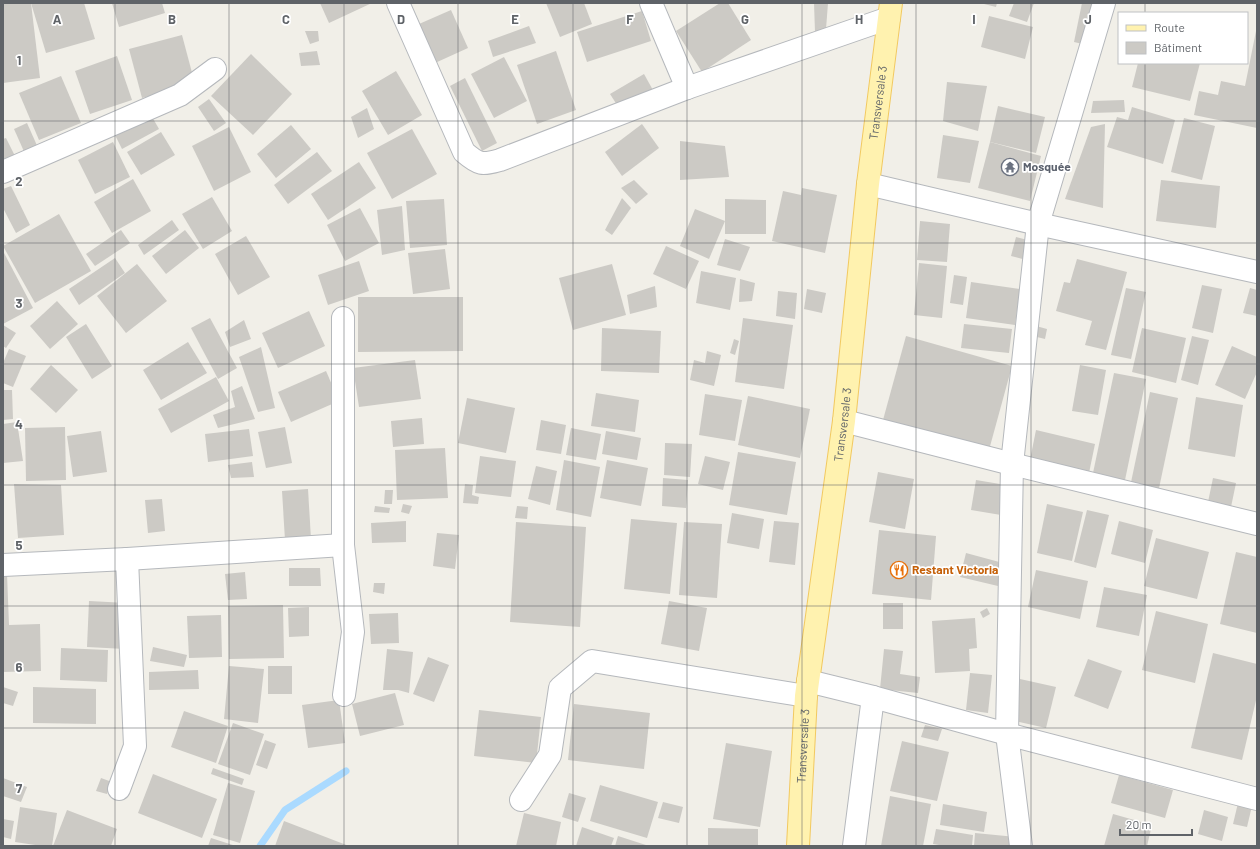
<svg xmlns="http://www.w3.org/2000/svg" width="1260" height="849" font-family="Barlow,sans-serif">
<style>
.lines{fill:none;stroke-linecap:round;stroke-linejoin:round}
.stream{stroke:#aadaff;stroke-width:7}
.building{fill:#cccac5}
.minor-casing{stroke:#b5b8bc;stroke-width:24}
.major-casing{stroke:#f2c960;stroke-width:24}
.minor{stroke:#fff;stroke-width:22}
.major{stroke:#fff2af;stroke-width:22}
.grid{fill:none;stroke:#5f6368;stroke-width:1;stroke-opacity:0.55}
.labels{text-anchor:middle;stroke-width:3.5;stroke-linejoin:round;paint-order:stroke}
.street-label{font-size:12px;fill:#5f6368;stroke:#fff}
.worship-label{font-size:12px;font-weight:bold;fill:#5b616d;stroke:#fff;text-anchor:start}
.food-label{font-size:12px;font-weight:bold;fill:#c56008;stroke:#fff;text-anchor:start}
.grid-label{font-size:13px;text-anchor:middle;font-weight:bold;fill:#5f6368;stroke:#fff;stroke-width:3.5;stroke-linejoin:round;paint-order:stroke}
</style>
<rect width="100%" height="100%" fill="#f1efe8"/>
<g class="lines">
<!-- stream -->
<polyline class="stream" points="260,846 285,810 346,771"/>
</g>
<!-- building -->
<g class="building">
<polygon points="3,3 31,3 40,78 3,83"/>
<polygon points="31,3 84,3 95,39 46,53"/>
<polygon points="112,3 162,3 165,13 119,27"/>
<polygon points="320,3 372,3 329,23"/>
<polygon points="546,3 584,3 592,24 560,37"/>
<polygon points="720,3 728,3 751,40 702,72 676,31"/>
<polygon points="814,3 828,3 826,29 815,32"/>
<polygon points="980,3 997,3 996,7"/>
<polygon points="1014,3 1034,3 1027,22 1009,16"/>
<polygon points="1082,3 1097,3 1087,45 1074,42"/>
<polygon points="451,10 468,48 435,63 419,24"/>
<polygon points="642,11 651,41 587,62 577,32"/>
<polygon points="989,16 1033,27 1025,59 981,47"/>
<polygon points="529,26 536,43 493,57 488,41"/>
<polygon points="305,31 318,31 319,41 310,44"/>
<polygon points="1256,31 1257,128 1194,115 1199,91 1218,95 1221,81 1245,86"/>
<polygon points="182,35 195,84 142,98 129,49"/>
<polygon points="317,51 320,65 301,66 299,53"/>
<polygon points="556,51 576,110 537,124 517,65"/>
<polygon points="251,54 292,94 253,135 211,96"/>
<polygon points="117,56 132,100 90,114 75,71"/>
<polygon points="504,57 527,101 494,118 471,74"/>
<polygon points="1138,63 1200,63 1190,101 1132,87"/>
<polygon points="396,71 422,115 388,135 362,91"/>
<polygon points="644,74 654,92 621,111 610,94"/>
<polygon points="61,76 81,123 39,140 19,93"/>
<polygon points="465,78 497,143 482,151 450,86"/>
<polygon points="947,82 987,86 978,131 943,121"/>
<polygon points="209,99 226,123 214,131 198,107"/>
<polygon points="1124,100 1125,112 1091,113 1093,101"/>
<polygon points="998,106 1045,117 1036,153 990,142"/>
<polygon points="1132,107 1175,120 1163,164 1107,147 1117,117 1128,120"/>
<polygon points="367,108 374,129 358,138 351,117"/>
<polygon points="151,115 159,129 122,149 115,135"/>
<polygon points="1184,118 1215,126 1202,180 1171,172"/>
<polygon points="27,123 39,150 26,156 14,129"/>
<polygon points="642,124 659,148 622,176 605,152"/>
<polygon points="1105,124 1103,208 1065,199 1091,127"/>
<polygon points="291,125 311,149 276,178 257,154"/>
<polygon points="229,127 251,172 214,191 192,146"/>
<polygon points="412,129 437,174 392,199 367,153"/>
<polygon points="161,132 175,155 141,175 127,152"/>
<polygon points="943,135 979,141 970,183 937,178"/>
<polygon points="6,138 16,158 3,164 3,139"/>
<polygon points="680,141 725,146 729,177 680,180"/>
<polygon points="113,142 130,177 95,194 78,160"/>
<polygon points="990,142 1041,156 1030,201 978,188"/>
<polygon points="317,152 332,171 288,204 274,185"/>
<polygon points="359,162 376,188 328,220 311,194"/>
<polygon points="133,179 151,211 112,233 94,202"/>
<polygon points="634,180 648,194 636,204 621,188"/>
<polygon points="1161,180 1220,186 1216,228 1156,221"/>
<polygon points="11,186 30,225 16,233 3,208 3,189"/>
<polygon points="802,188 837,195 825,253 772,241 783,191 801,195"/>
<polygon points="212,197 232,231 203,249 182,214"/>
<polygon points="622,198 631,208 612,235 605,230"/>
<polygon points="444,199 447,245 410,248 406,201"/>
<polygon points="725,199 766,200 766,234 725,234"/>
<polygon points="402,206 405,250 382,255 377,210"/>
<polygon points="360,208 379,243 345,261 327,225"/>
<polygon points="695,209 725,221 709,259 680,246"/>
<polygon points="59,214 91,271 35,303 3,246"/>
<polygon points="172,220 179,230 144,255 138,245"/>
<polygon points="920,221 950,224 947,262 917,260"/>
<polygon points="121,230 130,243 95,266 86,254"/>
<polygon points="185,230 199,248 166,274 152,256"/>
<polygon points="246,236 270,277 238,295 215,254"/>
<polygon points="1016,237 1035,242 1030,261 1011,256"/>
<polygon points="725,239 750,247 740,271 717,265"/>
<polygon points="666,246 699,261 686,289 653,274"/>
<polygon points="445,249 450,289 413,294 408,253"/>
<polygon points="3,251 33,308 3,324"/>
<polygon points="115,258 125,273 79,305 69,289"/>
<polygon points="1077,259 1127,272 1106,350 1085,345 1092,321 1056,311 1064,282 1070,283"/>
<polygon points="359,261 369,291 328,305 318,275"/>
<polygon points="919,263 947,266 942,318 914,315"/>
<polygon points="137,264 167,301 126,333 97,296"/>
<polygon points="612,264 626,315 573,330 559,278"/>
<polygon points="701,271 736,278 730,310 696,303"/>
<polygon points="954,275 967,277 963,305 950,303"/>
<polygon points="740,279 755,283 752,301 739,302"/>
<polygon points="971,282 1020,289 1015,325 966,318"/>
<polygon points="1202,285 1222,289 1213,333 1192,328"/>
<polygon points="655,286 657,307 630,314 627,295"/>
<polygon points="1126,288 1146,292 1131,359 1111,355"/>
<polygon points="1250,288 1257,290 1257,316 1243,313"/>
<polygon points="807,289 826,293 822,313 804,309"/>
<polygon points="778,291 797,293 795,319 776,316"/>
<polygon points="358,297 463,297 463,351 358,352"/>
<polygon points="57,301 78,324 50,349 30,326"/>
<polygon points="309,311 325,346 278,368 262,333"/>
<polygon points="210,318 237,368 218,379 191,328"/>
<polygon points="743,318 793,325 784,389 735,382"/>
<polygon points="244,320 251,339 230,347 225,332"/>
<polygon points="86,324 112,366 92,379 66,337"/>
<polygon points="964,324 1012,329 1009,353 961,348"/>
<polygon points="3,325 16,333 6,348 3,346"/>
<polygon points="1036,326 1047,329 1045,339 1033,336"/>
<polygon points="602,328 661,331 659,373 601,371"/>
<polygon points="1142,328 1186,338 1176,383 1132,372"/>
<polygon points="906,336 1012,366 989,450 883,420"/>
<polygon points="1192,336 1209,340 1198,385 1181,380"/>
<polygon points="734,339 739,341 735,355 730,353"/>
<polygon points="188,342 207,373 161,400 143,370"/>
<polygon points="1232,346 1257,357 1257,372 1245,399 1215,385"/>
<polygon points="261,347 275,408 258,412 239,357"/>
<polygon points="9,349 26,356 13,387 3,383 3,363"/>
<polygon points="707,351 721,355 714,386 690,380 694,360 705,363"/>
<polygon points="415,360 421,399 359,407 353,368"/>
<polygon points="51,365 78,390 56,413 30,389"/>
<polygon points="1080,365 1106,370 1098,415 1072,411"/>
<polygon points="326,371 339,401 291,422 278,392"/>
<polygon points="1114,373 1146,379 1125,480 1093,473"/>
<polygon points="216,377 229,401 171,433 158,409"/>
<polygon points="242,386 255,419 218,428 213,415 235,407 231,391"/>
<polygon points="3,390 12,390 13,419 3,420"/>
<polygon points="1150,392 1178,398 1158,493 1130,487"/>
<polygon points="596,393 639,400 635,432 591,426"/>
<polygon points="705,394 742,400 735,441 699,435"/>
<polygon points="748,396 810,409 800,458 738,445"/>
<polygon points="1196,397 1243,405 1235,457 1188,449"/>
<polygon points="467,398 515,408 506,453 458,443"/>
<polygon points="422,418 424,444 393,447 391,421"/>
<polygon points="541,420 566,425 561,454 536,450"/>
<polygon points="17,422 23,461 3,463 3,424"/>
<polygon points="65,427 66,480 26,481 25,428"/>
<polygon points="285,427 292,463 266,468 258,432"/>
<polygon points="571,428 601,434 596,460 566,455"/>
<polygon points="249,429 253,456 208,462 205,434"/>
<polygon points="1036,430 1095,444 1089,473 1030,460"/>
<polygon points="101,431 107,472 73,477 67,436"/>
<polygon points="606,431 641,438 637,460 602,454"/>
<polygon points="665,443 692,444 690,477 664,475"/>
<polygon points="445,448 448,498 397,500 395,450"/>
<polygon points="738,452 796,462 787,515 729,505"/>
<polygon points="480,456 516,461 511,497 475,493"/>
<polygon points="705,456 730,462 723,490 698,484"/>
<polygon points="564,460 600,467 591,517 556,510"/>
<polygon points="607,460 648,468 641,506 600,498"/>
<polygon points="252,462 254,477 231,478 228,465"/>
<polygon points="536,466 557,471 550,505 528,499"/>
<polygon points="878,472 914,479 905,529 869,522"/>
<polygon points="663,478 688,480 686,508 662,506"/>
<polygon points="1213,478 1236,483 1231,507 1208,502"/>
<polygon points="976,480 1006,485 1001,515 971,510"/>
<polygon points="14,484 61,485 64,535 18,538"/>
<polygon points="465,484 473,485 472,495 479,497 478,504 463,503"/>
<polygon points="308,489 311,539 285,540 282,491"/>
<polygon points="385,490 393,490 392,504 384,504"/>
<polygon points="162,499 165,531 148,533 145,500"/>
<polygon points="403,504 412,506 409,514 401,512"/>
<polygon points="1047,504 1083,512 1072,561 1037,553"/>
<polygon points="375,506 390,508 389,513 374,512"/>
<polygon points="517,506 528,507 527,519 515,518"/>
<polygon points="1087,510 1109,515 1096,568 1074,562"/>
<polygon points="732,513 764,519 759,549 727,543"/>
<polygon points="631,519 677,523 670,594 624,589"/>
<polygon points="406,521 406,542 372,543 371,523"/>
<polygon points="774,521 799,523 795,565 769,562"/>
<polygon points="1119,521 1153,530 1145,563 1111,554"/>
<polygon points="516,522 586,527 580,627 510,622"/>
<polygon points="684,522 722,524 717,598 679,595"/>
<polygon points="879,530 936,536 931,600 872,594"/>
<polygon points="437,533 459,535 455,569 433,566"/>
<polygon points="1156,538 1209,552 1197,599 1144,586"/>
<polygon points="1236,552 1257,557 1257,633 1220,624"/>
<polygon points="966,553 1003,563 998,586 960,577"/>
<polygon points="289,568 320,568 321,586 289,586"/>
<polygon points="1036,570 1088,581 1080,619 1028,607"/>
<polygon points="245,572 247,599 228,600 225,574"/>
<polygon points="3,574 7,574 9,625 40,624 41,671 3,672"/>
<polygon points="374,583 385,583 384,594 373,592"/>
<polygon points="1104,587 1147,595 1139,636 1096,627"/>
<polygon points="89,601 127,603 125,649 87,647"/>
<polygon points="669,601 707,608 699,651 661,644"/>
<rect x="883" y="603" width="20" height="26"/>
<polygon points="283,605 284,658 229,659 228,606"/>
<polygon points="309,607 309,636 289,637 288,608"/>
<polygon points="987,608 990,614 983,618 980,612"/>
<polygon points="1156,611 1208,624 1195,683 1142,670"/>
<polygon points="398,613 399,643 371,644 369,614"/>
<polygon points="221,615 222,657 189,658 187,616"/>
<polygon points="975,618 977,648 969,649 970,671 935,673 932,621"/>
<polygon points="153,647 187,655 184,667 150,661"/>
<polygon points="61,648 108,650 107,682 60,680"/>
<polygon points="387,649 413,652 409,693 398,690 383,690"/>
<polygon points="884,649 903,651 900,674 920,677 918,693 880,689"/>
<polygon points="1213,653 1257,664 1257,696 1242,760 1191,748"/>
<polygon points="428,657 449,665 434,702 413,694"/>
<polygon points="1088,659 1122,671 1108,709 1074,696"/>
<polygon points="229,666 264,669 258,723 224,719"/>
<rect x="268" y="666" width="24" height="28"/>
<polygon points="198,670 199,689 149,690 149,672"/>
<polygon points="970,673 992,675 988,713 966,710"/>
<polygon points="1020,679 1056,687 1046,728 1011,720"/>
<polygon points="3,687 18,692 13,706 3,703"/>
<polygon points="33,687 96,689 96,724 33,723"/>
<polygon points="395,693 404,725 360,736 352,704"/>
<polygon points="339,700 345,743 308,748 302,705"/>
<polygon points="574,704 650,713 644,769 568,760"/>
<polygon points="479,710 541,717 536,763 474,756"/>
<polygon points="184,711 228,726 216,763 171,747"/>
<polygon points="233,723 264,734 250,775 218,764"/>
<polygon points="925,725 942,729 938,741 921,737"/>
<polygon points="265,740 276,744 267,769 256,765"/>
<polygon points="902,741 949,752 937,801 890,791"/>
<polygon points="726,743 772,751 760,827 713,819"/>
<polygon points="213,768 244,779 242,785 211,774"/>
<polygon points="153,774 217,799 202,838 138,813"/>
<polygon points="1119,775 1173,790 1165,818 1111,803"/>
<polygon points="3,778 27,787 21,802 3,796"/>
<polygon points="101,778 112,782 107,794 96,791"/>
<polygon points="228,783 255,791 240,843 213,835"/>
<polygon points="600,785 658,802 647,838 590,821"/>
<polygon points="569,793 586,798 578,822 562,817"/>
<polygon points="890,796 931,804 923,846 881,846"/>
<polygon points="663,802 683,807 679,823 658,818"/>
<polygon points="1238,803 1252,806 1247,827 1233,824"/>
<polygon points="943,804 987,812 984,832 940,825"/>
<polygon points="20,807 57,813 52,846 42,846 15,842"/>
<polygon points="67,810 117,829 111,846 53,846"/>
<polygon points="1204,810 1228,817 1222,841 1198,834"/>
<polygon points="524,813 561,822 556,846 516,846"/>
<polygon points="1113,814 1152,825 1147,846 1104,846"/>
<polygon points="3,819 14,821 11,839 3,837"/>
<polygon points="284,821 349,846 275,846"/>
<polygon points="582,827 614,838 611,846 576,846"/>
<polygon points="708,828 758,829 758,846 708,846"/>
<polygon points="936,829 973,835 972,846 945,846 933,844"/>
<polygon points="975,833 1016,837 1015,846 974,846"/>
<polygon points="618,836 649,846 615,846"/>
<polygon points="211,838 236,846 208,846"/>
</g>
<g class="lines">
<defs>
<g id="minor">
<path d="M398,3L464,152C479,165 482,165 500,160L687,88L889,18"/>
<polyline points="651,3 687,88"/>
<polyline points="3,172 180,95 215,69"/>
<polyline points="868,184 1038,224 1257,272"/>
<polyline points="343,318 343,545 353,632 344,695"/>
<polyline points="844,421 1012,464 1257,524"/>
<polyline points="3,565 127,559 343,545"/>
<polyline points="808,681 873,697 1007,734 1257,799"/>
<polyline points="119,789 135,746 127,559"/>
<polyline points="521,800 550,755 560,688 592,661 806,696"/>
<polyline points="854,846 873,697"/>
<polyline points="1021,846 1007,734 1012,464 1038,224 1104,3"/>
</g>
<g id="major">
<path id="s1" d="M798,846L806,696L844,421L868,184L891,3"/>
</g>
</defs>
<!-- minor casing -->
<use href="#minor" class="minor-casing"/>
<!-- major casing -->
<use href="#major" class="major-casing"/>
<!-- minor -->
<use href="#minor" class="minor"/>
<!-- major -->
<use href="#major" class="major"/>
</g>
<!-- grid -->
<path class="grid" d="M115,3V846M229,3V846M344,3V846M458,3V846M573,3V846M687,3V846M802,3V846M916,3V846M1031,3V846M1145,3V13M1145,63V846M3,121H1257M3,243H1257M3,364H1257M3,485H1257M3,606H1257M3,728H1257"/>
<!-- icons -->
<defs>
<symbol id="temple-ring" viewBox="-11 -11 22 22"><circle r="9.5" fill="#fff" stroke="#6b7280" stroke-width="1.5"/><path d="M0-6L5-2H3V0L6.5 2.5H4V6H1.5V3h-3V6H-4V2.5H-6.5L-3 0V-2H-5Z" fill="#6b7280"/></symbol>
<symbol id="restaurant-ring" viewBox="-11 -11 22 22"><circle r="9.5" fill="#fff" stroke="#e8710a" stroke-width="1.5"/><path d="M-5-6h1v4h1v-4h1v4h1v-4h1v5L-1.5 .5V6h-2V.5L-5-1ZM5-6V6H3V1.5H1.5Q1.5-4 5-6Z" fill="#e8710a"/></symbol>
</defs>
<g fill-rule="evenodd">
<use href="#temple-ring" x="1000" y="157" width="20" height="20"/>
<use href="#restaurant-ring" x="889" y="560" width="20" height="20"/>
</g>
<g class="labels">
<!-- street labels -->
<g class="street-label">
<text dy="4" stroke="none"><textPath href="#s1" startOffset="748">Transversale 3</textPath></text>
<text dy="4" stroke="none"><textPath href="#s1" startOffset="424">Transversale 3</textPath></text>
<text dy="4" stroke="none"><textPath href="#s1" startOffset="100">Transversale 3</textPath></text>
</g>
<!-- worship labels -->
<g class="worship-label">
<text x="1023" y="171">Mosquée</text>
</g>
<!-- food labels -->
<g class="food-label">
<text x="912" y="574">Restant Victoria</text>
</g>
</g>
<g class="grid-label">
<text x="57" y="24">A</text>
<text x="172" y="24">B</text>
<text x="286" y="24">C</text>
<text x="401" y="24">D</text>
<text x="515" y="24">E</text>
<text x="630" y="24">F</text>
<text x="745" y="24">G</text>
<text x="859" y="24">H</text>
<text x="974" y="24">I</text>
<text x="1088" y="24">J</text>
<text x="19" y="65">1</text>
<text x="19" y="186">2</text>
<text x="19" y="308">3</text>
<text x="19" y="429">4</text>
<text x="19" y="550">5</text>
<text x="19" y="672">6</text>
<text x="19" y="793">7</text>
</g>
<!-- border -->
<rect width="1260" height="849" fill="none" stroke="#5f6368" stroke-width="8"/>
<!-- legend -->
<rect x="1118" y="12" width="130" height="52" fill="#ffffff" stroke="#bfc1c3"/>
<rect x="1126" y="25" width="20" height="6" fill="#fff2af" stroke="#bfc1c3"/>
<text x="1154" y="32" font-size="12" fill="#5f6368">Route</text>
<rect x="1126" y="42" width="20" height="12" fill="#cccac5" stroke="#bfc1c3"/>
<text x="1154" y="52" font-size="12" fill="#5f6368">Bâtiment</text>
<!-- scale -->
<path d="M1120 829v6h72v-6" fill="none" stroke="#5f6368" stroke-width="2"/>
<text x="1126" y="829" font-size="12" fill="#5f6368" stroke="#ffffff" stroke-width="3" paint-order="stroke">20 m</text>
</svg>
